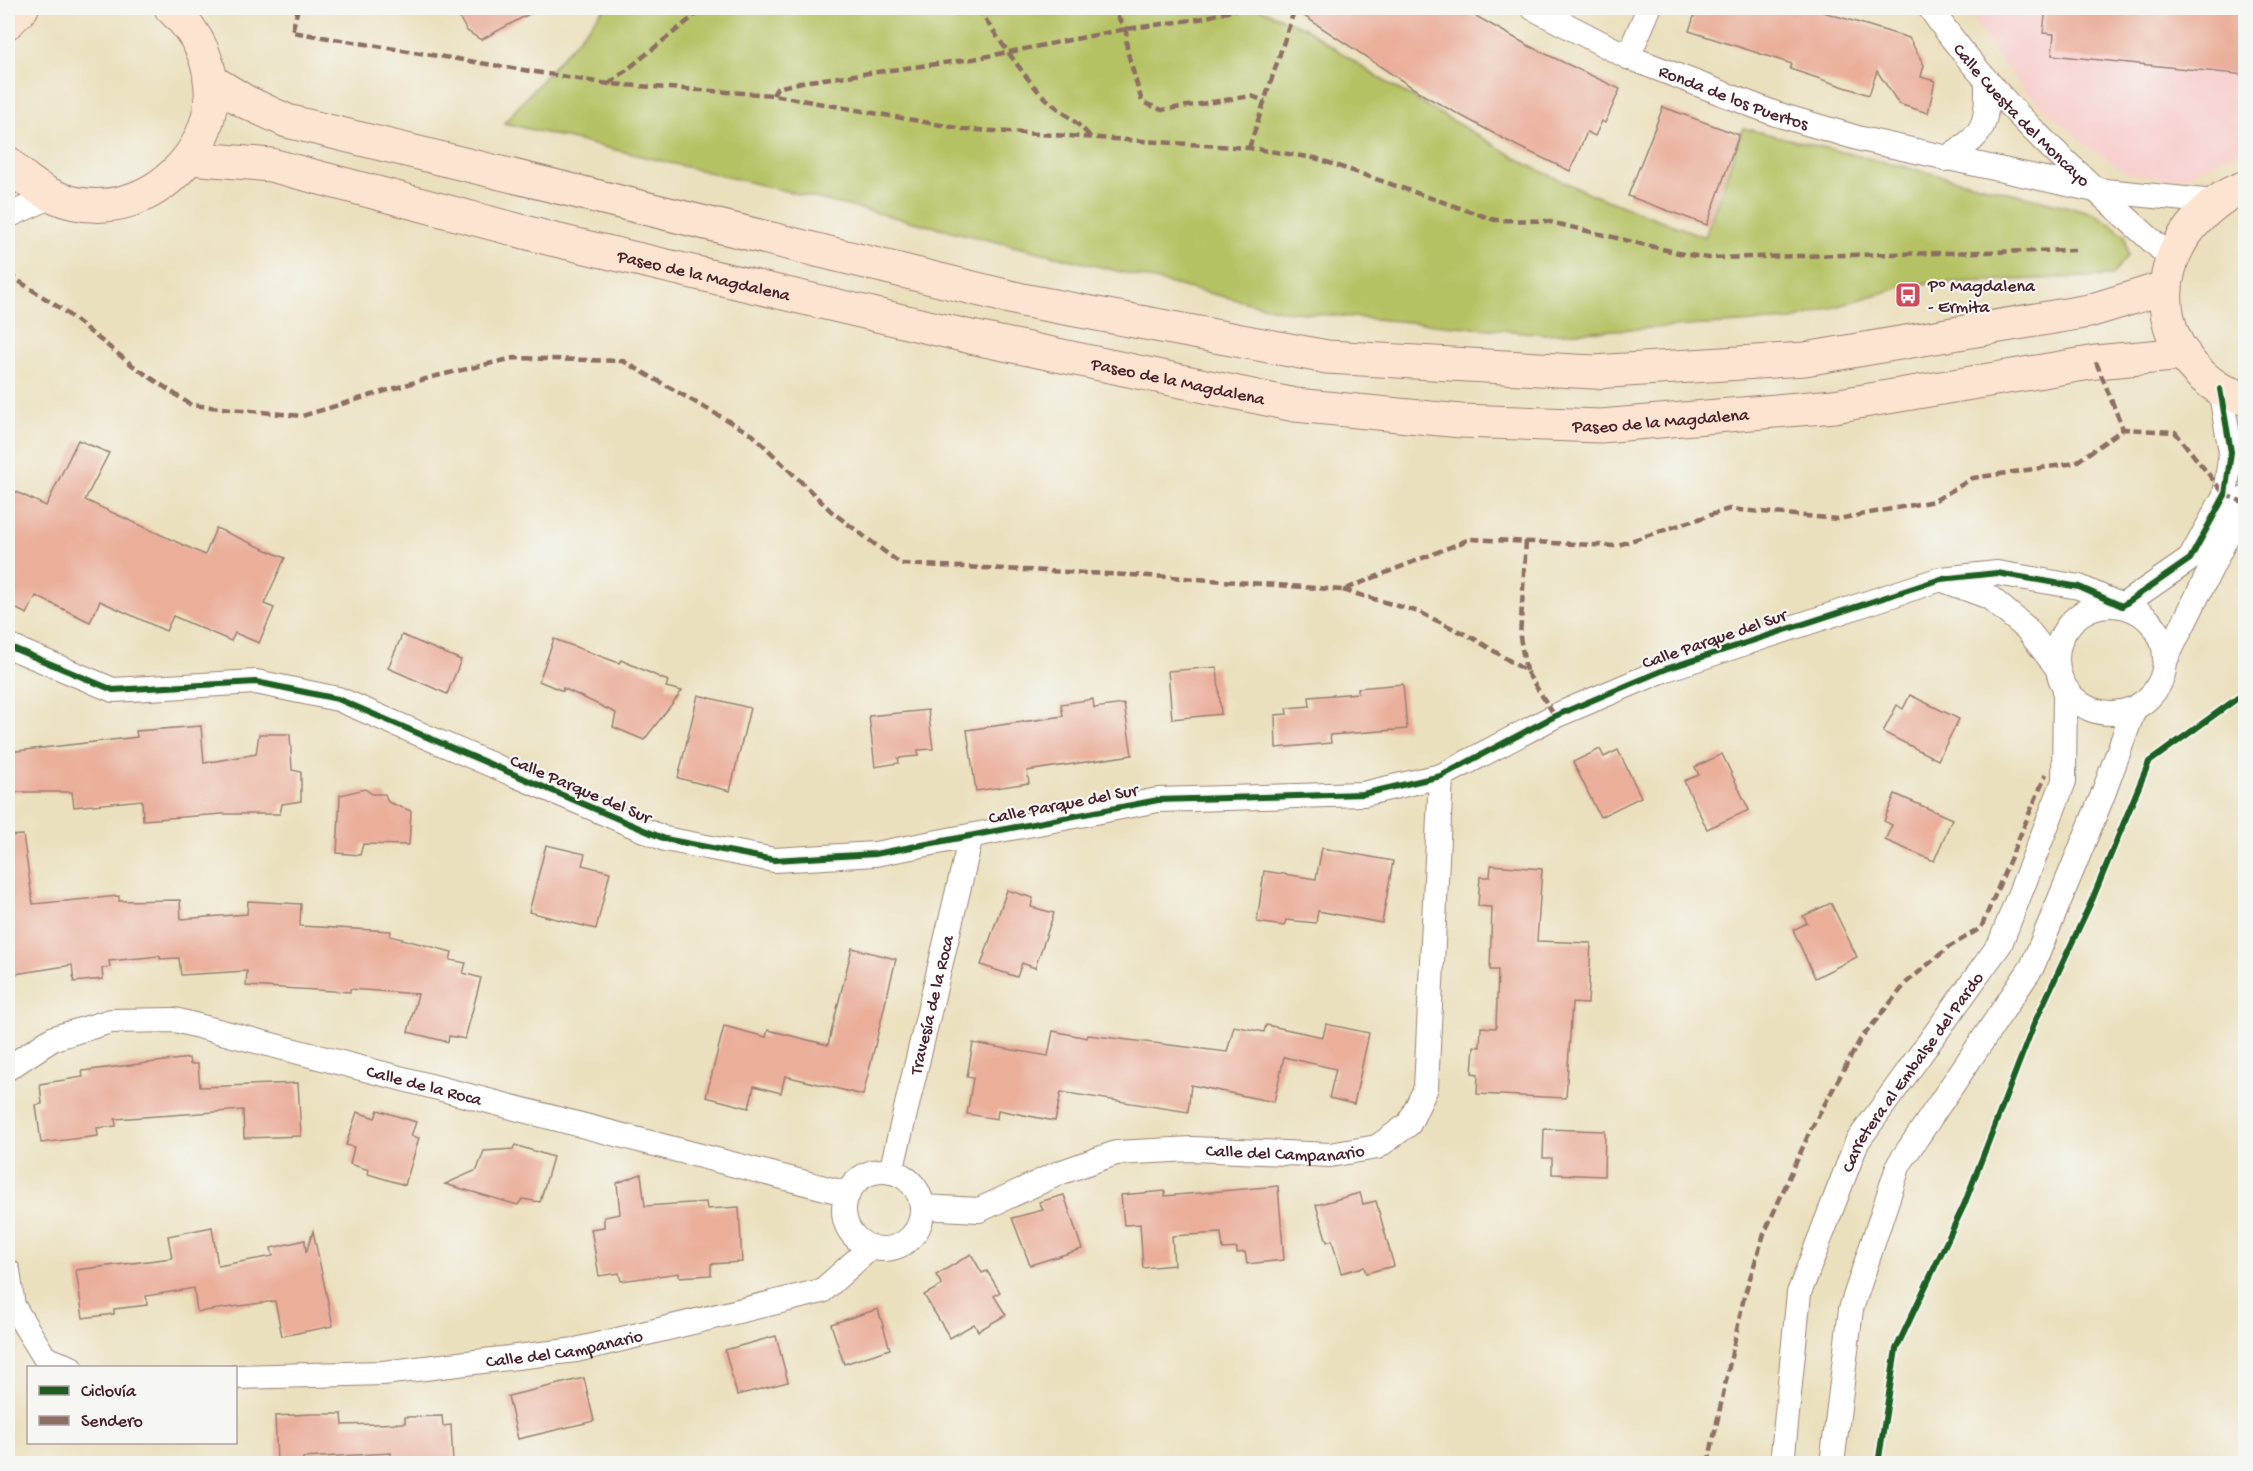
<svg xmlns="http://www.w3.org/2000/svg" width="2253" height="1471" font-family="'Gochi Hand',sans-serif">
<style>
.built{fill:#f7d0cf}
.green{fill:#b5c264;stroke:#807048;stroke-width:1.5}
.building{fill:#eaae9a}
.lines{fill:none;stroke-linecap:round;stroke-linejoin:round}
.minor-casing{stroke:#9a8074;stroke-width:26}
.secondary-casing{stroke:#9a8074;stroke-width:35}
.minor{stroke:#fff;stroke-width:24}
.secondary{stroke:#fde4d0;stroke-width:33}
.quiet{stroke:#8d6e63;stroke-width:4.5;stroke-dasharray:9 4.5;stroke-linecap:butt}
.cycleway-casing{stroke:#f6f6f2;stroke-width:10}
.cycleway{stroke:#1b5e20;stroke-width:6}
.labels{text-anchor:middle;stroke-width:4.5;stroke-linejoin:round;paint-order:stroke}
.street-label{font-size:18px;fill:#4a1f2b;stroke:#f6f6f2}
.poi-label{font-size:18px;fill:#4a1f2b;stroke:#f6f6f2;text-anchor:start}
</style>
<rect width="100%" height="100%" fill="#f6f6f2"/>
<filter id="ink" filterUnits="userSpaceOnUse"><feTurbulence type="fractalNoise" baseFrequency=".0167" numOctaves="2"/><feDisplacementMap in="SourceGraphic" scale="12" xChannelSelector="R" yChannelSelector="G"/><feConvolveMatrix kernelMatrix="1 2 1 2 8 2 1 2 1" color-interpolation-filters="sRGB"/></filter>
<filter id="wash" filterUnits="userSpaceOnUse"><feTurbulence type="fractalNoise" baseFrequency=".008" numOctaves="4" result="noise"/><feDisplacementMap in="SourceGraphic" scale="24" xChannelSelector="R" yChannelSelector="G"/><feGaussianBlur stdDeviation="1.35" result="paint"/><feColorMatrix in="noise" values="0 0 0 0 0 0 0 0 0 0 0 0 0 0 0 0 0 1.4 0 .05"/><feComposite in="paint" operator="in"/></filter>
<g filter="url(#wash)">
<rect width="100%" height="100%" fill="#ebe0bd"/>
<!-- built -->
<polygon class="built" points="1967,8 2245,8 2245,150 2225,156 2187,176 2169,180 2125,172 2081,141 2021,87 1991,48"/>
<!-- green -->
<polygon class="green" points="605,8 1257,8 1305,28 1379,78 1534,168 1591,194 1705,237 1743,128 2095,213 2125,235 2128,256 2111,276 1911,284 1793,320 1545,334 1283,311 504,123"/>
<g id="blocks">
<!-- building -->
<g class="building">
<polygon points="454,8 540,8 481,40 467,31"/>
<polygon points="1292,8 1462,8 1529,46 1620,89 1605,123 1602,121 1595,136 1587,132 1570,171 1517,146 1425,96"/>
<polygon points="1697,8 1810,8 1909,38 1924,65 1921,77 1935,81 1928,113 1899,104 1877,71 1869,95 1790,69 1792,64 1689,31"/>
<polygon points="2046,8 2246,8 2246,75 2052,55 2054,34 2043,33"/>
<polygon points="1663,107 1739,135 1707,225 1628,196"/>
<polygon points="78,440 109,453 85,500 205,555 216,528 285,558 264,604 274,608 259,643 235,633 231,641 173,616 166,631 100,601 90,622 36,596 27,614 8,605 8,488 46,506"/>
<polygon points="402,635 461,660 447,694 388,668"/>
<polygon points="554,639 619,663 621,660 668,681 666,687 682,691 644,740 613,727 616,713 563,688 563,691 539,681"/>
<polygon points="1217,667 1221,714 1172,719 1168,671"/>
<polygon points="1403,684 1407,729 1330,735 1331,743 1276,748 1275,715 1287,714 1286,708 1310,706 1309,697 1358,693 1358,688"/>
<polygon points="698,695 750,708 730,791 678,778"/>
<polygon points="1910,695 1959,719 1938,760 1883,732 1897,705 1903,709"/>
<polygon points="1093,699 1094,708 1124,704 1132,755 1027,771 1029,783 976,791 967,730 1063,716 1061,704"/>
<polygon points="928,710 933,749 918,750 918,756 898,758 899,763 875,767 869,716"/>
<polygon points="201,726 204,763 256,754 259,734 290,734 292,770 301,772 301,801 282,804 280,814 222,814 143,820 142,800 74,807 72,792 8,792 8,752 137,737 136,731"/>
<polygon points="1600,749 1604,757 1618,750 1641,797 1600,817 1573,762"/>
<polygon points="1722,754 1749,810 1707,829 1684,781 1699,775 1695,767"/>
<polygon points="365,789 372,794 385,794 388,802 411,811 409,845 363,844 360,855 337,853 340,795"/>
<polygon points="1895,794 1952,819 1934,861 1885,840 1892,825 1884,821"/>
<polygon points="23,835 33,904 119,896 119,901 180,900 181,919 247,914 248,901 301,904 300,926 391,931 390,936 452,952 450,960 466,963 463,973 481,978 465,1039 449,1036 448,1042 408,1032 418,994 350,989 350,992 246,986 247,971 181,975 179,958 160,959 160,956 109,961 110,967 102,968 103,979 74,982 72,965 8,975 8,836"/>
<polygon points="546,845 585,854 582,865 610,872 596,929 529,912"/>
<polygon points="1322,848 1393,861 1382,923 1318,911 1316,923 1286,920 1284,926 1257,922 1264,871 1316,879"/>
<polygon points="1491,865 1542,869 1537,941 1591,943 1588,1004 1572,1003 1566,1098 1477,1094 1478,1074 1472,1073 1474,1046 1480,1047 1481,1027 1496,1028 1498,970 1490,970 1492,907 1478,906 1480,877 1490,877"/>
<polygon points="1007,890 1033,898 1031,907 1054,913 1035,968 1022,963 1017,977 981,965"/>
<polygon points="1831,903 1857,957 1815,978 1793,930 1807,923 1803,916"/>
<polygon points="852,948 896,959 863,1095 785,1076 781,1093 754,1086 749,1108 706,1097 724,1026 766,1037 768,1030 828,1045"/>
<polygon points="1326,1024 1369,1033 1354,1104 1329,1098 1336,1069 1284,1057 1274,1102 1191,1085 1188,1112 1061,1092 1055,1121 998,1110 997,1119 967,1114 973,1078 967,1077 973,1043 1048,1056 1053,1031 1087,1038 1088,1035 1227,1052 1234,1026 1264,1032 1266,1025 1323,1037"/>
<polygon points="189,1058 190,1064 198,1064 200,1087 298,1083 301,1136 244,1138 243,1110 115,1119 116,1126 97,1128 98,1136 41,1143 36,1105 42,1104 40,1084 83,1077 82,1071"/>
<polygon points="378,1110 416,1122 411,1136 419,1138 405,1185 368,1174 369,1170 350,1164 354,1147 346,1145 357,1112 375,1118"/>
<polygon points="1544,1129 1605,1131 1604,1176 1552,1174 1552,1158 1543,1158"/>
<polygon points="515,1145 553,1157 540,1202 522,1199 518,1205 445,1184 477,1170 484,1151 513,1149"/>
<polygon points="641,1174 645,1206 706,1202 707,1209 739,1207 742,1262 711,1264 711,1275 679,1277 679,1273 621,1281 619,1273 599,1276 591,1229 604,1227 604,1217 620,1214 617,1183"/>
<polygon points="1278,1186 1284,1260 1247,1264 1245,1252 1237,1253 1237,1248 1223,1249 1221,1233 1172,1236 1174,1265 1143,1268 1140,1224 1124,1225 1121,1195 1165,1191 1165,1196"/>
<polygon points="1360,1193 1363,1204 1376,1201 1394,1266 1366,1273 1364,1267 1341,1273 1332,1240 1327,1242 1316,1205"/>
<polygon points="1064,1195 1082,1249 1030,1265 1012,1218 1043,1210 1039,1202"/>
<polygon points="212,1227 218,1266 273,1256 271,1248 305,1240 306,1253 313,1231 333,1326 282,1336 275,1301 197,1312 194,1288 146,1296 147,1305 114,1309 114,1314 83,1318 76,1270 172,1258 168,1236"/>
<polygon points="971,1254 982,1273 987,1271 1000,1292 994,1296 1006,1315 978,1331 974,1324 950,1338 924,1295 942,1285 936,1275"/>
<polygon points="878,1309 890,1349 844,1364 831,1324"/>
<polygon points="776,1336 788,1382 737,1395 725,1350"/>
<polygon points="584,1378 594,1421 518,1439 508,1396"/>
<polygon points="312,1414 342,1414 343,1425 405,1423 405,1417 442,1416 443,1426 451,1425 453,1464 391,1464 391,1453 303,1458 303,1462 277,1463 275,1416"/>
</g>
</g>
</g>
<g filter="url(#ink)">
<use href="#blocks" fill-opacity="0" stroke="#9a8074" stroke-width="1.5"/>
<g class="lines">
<defs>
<g id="minor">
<path id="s1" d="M1533,8L1628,57L1776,114L1861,139L2095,190L2215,202"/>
<path id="s2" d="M1930,8C1996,104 2086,181 2172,259"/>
<polyline points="1628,57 1649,8"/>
<path d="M1945,159C1984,134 1987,129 1987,83"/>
<polyline points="8,216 50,197"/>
<polyline points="1946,581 1989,597 2026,628 2056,666"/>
<circle cx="2111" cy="659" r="54"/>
<polyline points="8,646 113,690 256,682 338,699 665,839 774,860 875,854 1158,800 1363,794 1441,776 1555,716 1666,669 1941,579 1997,573 2079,587 2122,606 2190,559 2225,495 2231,452 2220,389"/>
<polyline points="2165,661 2246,498"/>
<path id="s3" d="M8,1068L54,1038L111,1021L175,1020L848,1194"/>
<circle cx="883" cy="1210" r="39"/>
<path id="s4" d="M891,1172L971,836"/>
<path id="s5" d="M922,1207L979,1210L1059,1173L1116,1153L1192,1149L1330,1155L1377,1147L1409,1124L1426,1088L1441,776"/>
<polyline points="8,1271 13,1306 45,1358 71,1368"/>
<path id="s6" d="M236,1377L383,1373L576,1350L822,1291L871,1247"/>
<path id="s7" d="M1782,1464L1799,1293L1857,1142L2000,944L2064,781L2065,690"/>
<polyline points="1832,1464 1851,1309 1899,1164 2032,967 2102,797 2134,709"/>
</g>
<g id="secondary">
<polyline points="8,22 22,8"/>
<polyline points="210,80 246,102 287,121 1022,300 1327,357 1593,372 1805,359 2089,311 2164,288"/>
<path id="s8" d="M190,158L271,165L551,239L971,337L1295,405L1461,421L1601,426L1834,406L2096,362L2184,354"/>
<path d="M8,163C123,285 288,116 171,8"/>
<path d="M2246,187C2223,194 2206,209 2191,227C2148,280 2161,353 2220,389C2227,393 2237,395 2246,399"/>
</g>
</defs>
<!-- minor casing -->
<use href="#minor" class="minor-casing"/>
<!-- secondary casing -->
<use href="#secondary" class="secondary-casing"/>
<!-- minor -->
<use href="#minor" class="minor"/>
<!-- secondary -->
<use href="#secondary" class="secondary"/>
<!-- quiet -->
<g class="quiet">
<polyline points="298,8 292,32 609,84 773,95 963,129 1249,148 1315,158 1495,220 1546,221 1683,254 1709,258 2078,250"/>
<path d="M978,8C995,34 1019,69 1039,92C1056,109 1077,120 1092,139"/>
<polyline points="1106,8 1116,15 1126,29 1127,50 1142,102 1162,110 1251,96 1265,101"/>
<polyline points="609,84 704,8"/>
<polyline points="773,95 777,88 802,82 973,59 1126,29 1199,19 1242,8"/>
<polyline points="1249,148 1295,8"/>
<polyline points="8,274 60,308 132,365 191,405 302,416 432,377 514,358 623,361 753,435 832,512 901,564 1170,577 1343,590 1470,539 1615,546 1729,509 1838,519 1934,501 1973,478 2075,463 2123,429 2175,432 2225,495 2246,503"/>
<polyline points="2096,362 2123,429"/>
<polyline points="1343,590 1419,612 1473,638 1526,671 1555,716"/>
<polyline points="1526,671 1520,637 1526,541"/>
<polyline points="1708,1464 1744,1297 1764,1234 1811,1129 1860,1040 1907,982 1949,947 1981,928 2046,774"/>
</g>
<defs>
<g id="cycleway">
<polyline points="8,646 113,690 256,682 338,699 665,839 774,860 875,854 1158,800 1363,794 1441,776 1555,716 1666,669 1941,579 1997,573 2079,587 2122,606 2190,559 2225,495 2231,452 2220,389"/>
<polyline points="1878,1464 1896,1349 1964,1205 2034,1024 2092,900 2149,762 2246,692"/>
</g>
</defs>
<!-- cycleway casing -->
<use href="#cycleway" class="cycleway-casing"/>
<!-- cycleway -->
<use href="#cycleway" class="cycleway"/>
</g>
</g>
<!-- icons -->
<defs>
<symbol id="bus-square" viewBox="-11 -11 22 22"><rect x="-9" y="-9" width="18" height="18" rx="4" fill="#d1495b" stroke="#f6f6f2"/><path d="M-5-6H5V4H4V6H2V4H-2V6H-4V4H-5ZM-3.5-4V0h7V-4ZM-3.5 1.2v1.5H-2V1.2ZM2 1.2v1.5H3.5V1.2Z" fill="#fff"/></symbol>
</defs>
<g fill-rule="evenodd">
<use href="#bus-square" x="1893" y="280" width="30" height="30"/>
</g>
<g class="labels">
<!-- street labels -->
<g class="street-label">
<text dy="6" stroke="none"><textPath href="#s1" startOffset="220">Ronda de los Puertos</textPath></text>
<text dy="6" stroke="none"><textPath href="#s2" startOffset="141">Calle Cuesta del Moncayo</textPath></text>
<text dy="6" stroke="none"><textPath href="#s8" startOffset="528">Paseo de la Magdalena</textPath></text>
<text dy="6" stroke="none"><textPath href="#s8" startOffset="1014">Paseo de la Magdalena</textPath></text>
<text dy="6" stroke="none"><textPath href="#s8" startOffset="1500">Paseo de la Magdalena</textPath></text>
<text transform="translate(1714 638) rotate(-19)" y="6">Calle Parque del Sur</text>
<text transform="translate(581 788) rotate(23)" y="6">Calle Parque del Sur</text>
<text transform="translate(1063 803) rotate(-11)" y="6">Calle Parque del Sur</text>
<text dy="6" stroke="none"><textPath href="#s4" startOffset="172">Travesía de la Roca</textPath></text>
<text dy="6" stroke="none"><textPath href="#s7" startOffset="422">Carretera al Embalse del Pardo</textPath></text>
<text dy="6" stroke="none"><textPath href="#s3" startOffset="436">Calle de la Roca</textPath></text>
<text dy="6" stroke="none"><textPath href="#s5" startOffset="375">Calle del Campanario</textPath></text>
<text dy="6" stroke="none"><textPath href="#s6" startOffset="330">Calle del Campanario</textPath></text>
</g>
<!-- poi labels -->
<g class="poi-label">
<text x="1928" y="291">Pº Magdalena<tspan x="1928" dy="21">- Ermita</tspan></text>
</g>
</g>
<!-- margin -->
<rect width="2253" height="1471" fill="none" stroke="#f6f6f2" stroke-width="30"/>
<!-- legend -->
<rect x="27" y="1366" width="210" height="78" fill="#f6f6f2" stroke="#b1a0a2" stroke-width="1.5"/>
<rect x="39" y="1386" width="30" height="9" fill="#1b5e20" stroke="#b1a0a2" stroke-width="1.5"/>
<text x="81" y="1396" font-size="18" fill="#4a1f2b">Ciclovía</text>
<rect x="39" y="1416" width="30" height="9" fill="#8d6e63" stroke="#b1a0a2" stroke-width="1.5"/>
<text x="81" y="1426" font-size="18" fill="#4a1f2b">Sendero</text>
</svg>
